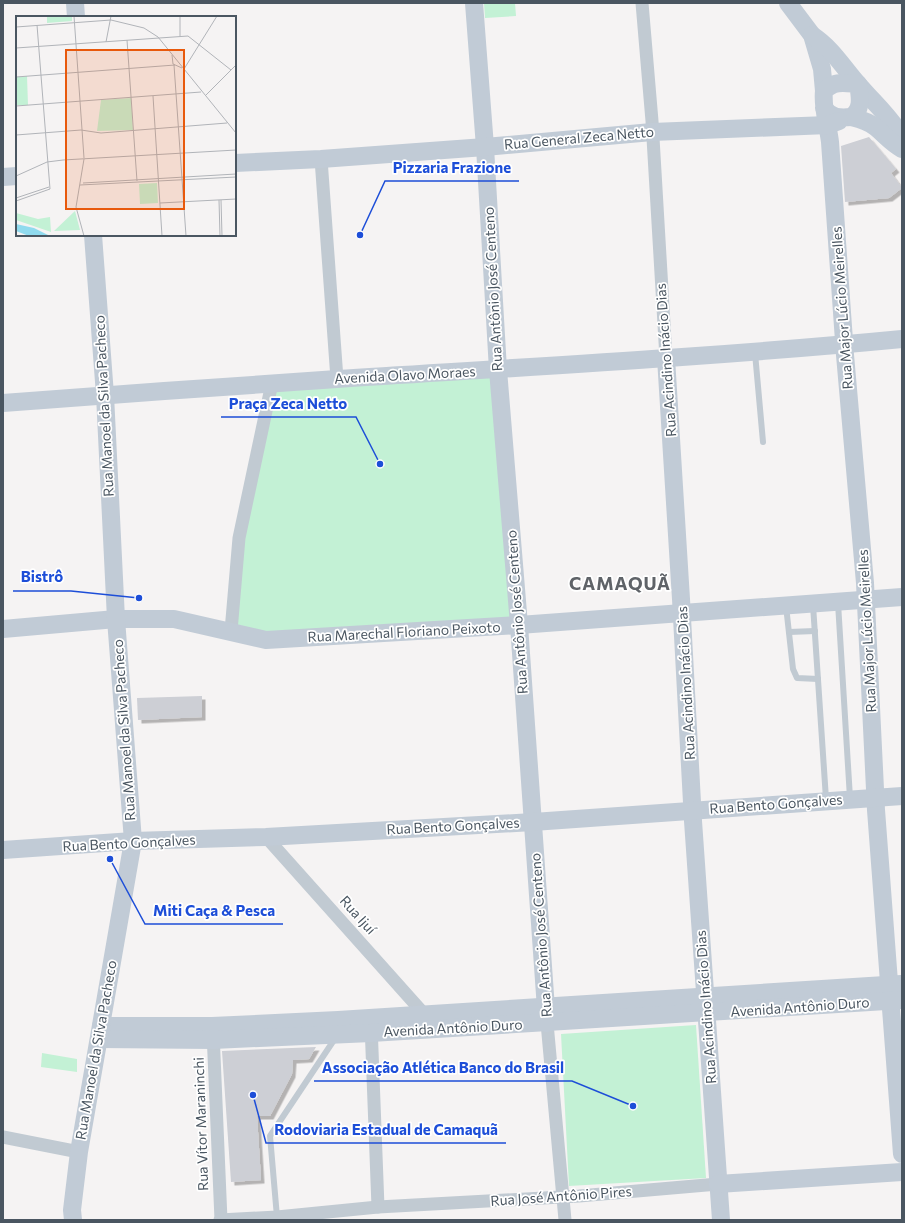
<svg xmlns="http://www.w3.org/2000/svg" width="905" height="1223" font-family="Commissioner,sans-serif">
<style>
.green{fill:#c3f1d5}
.building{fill:#cdcfd5;filter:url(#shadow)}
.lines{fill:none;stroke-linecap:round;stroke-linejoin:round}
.lane{stroke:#c1cad2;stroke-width:6}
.street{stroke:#c1cad2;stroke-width:13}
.secondary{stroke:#c1cbd6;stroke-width:18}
.labels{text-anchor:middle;stroke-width:3.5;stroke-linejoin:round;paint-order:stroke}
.street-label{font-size:14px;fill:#4a5661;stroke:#fff}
.district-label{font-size:18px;font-weight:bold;letter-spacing:1px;fill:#5f6368;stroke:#fff}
.inset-road{fill:none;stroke:#b1b4b9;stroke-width:1}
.view{fill:#e8590c;fill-opacity:0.15;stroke:#e8590c;stroke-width:2}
.inset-edge{fill:none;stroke:#4a5661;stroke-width:2}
.leader{fill:none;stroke:#1d4ed8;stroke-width:1.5}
.callout-dot{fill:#1d4ed8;stroke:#fff;stroke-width:1.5}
.callout-label{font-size:15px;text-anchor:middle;font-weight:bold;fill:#1d4ed8;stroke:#fff;stroke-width:3.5;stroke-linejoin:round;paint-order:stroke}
</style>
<defs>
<filter id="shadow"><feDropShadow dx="3.5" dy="3.5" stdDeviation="0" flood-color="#0004"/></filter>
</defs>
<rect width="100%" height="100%" fill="#f5f3f3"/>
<!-- green -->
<g class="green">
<polygon points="484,3 515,3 516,16 485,18"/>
<polygon points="496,371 514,620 265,635 236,629 244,537 270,391"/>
<polygon points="696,1025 706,1178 569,1186 561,1034"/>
<polygon points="42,1053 77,1059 77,1072 41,1067"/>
</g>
<!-- building -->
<g class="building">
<polygon points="869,137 896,169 891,173 902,188 889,198 845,202 841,146"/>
<polygon points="202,696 202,717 138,720 137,698"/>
<polygon points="316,1047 309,1059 293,1060 292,1074 270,1116 257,1116 261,1180 231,1182 222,1051"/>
</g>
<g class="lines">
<!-- lane -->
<g class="lane">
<polyline points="755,353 763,442"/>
<polyline points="838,603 850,798"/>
<polyline points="813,605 826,799"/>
<polyline points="786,606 793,669 797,678 818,679"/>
<polyline points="789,632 815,631"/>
<polyline points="277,1217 270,1136 336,1037"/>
</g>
<!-- street -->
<g class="street">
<polyline points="642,3 652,121 666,358"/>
<polyline points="321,159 337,379"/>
<polyline points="231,631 239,538 272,383"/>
<polyline points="266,837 425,1015"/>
<polyline points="547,1023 565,1220"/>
<polyline points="371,1024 378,1207"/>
<polyline points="213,1032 221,1220"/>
<polyline points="3,1137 79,1152"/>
<polyline points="220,1220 277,1217 378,1207 579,1196 718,1184"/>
</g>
<!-- secondary -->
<g class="secondary">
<polyline points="75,3 76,17"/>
<polyline points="474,3 485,147 498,370 519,625 547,1023"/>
<polyline points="788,3 812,35 822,69 824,91"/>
<path d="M812,35C832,48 843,67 858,84C873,102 891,117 902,137"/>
<path d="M824,108C831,118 840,118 851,117C863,109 860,97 858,84C845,83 834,80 824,91C822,108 828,125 830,142L845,355L865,583L876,810L902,1154"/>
<path d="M851,117C859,119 868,121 875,127C884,134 891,143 902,149"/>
<polyline points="235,163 321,159 485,147 652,132 828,125 839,121"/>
<polyline points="3,177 17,176"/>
<polyline points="666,358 681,599 693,821 721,1220"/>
<path d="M3,403C114,395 226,386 337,379C526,367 714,357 902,339"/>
<polyline points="3,629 116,619 174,619 266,640 519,625 902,597"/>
<polyline points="3,850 133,841 266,837 533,822 902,796"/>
<polyline points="101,1026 212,1026 338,1020 901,984"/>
<polyline points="99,1039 213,1040 371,1033 902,1000"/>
<polyline points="718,1184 902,1172"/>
<polyline points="73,1220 72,1210 79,1152 133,841 116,619 105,395 93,235"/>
</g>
</g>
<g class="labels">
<!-- street labels -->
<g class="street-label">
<text transform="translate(579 138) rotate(-5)" y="5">Rua General Zeca Netto</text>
<text transform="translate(493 289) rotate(-93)" y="5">Rua Antônio José Centeno</text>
<text transform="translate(842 308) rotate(-94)" y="5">Rua Major Lúcio Meirelles</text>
<text transform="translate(666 360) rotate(-94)" y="5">Rua Acindino Inácio Dias</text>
<text transform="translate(405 375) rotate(-3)" y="5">Avenida Olavo Moraes</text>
<text transform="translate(104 406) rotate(-93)" y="5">Rua Manoel da Silva Pacheco</text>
<text transform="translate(517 612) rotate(-94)" y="5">Rua Antônio José Centeno</text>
<text transform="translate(867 631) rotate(-93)" y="5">Rua Major Lúcio Meirelles</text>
<text transform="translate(404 632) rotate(-3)" y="5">Rua Marechal Floriano Peixoto</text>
<text transform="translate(686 683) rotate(-93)" y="5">Rua Acindino Inácio Dias</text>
<text transform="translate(124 730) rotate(-94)" y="5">Rua Manoel da Silva Pacheco</text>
<text transform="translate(776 804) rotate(-4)" y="5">Rua Bento Gonçalves</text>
<text transform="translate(453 826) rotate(-3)" y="5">Rua Bento Gonçalves</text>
<text transform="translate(129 843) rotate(-3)" y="5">Rua Bento Gonçalves</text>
<text transform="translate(358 915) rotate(48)" y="5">Rua Ijuí</text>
<text transform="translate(541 935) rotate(-94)" y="5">Rua Antônio José Centeno</text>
<text transform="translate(706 1007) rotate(-94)" y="5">Rua Acindino Inácio Dias</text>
<text transform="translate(800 1007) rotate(-4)" y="5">Avenida Antônio Duro</text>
<text transform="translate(453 1028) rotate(-3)" y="5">Avenida Antônio Duro</text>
<text transform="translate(96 1050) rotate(-80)" y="5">Rua Manoel da Silva Pacheco</text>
<text transform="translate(201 1124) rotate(-92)" y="5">Rua Vítor Maraninchi</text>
<text transform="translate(561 1196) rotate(-4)" y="5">Rua José Antônio Pires</text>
</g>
<!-- district labels -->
<g class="district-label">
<text x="620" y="590">CAMAQUÃ</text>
</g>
</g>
<!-- overview -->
<g transform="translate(16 16)">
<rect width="220" height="220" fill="#f5f3f3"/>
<path d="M31,0H56V5L31,7ZM11,60L12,89H0V61ZM115,82L117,114L81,115L85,84ZM141,167L142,187L124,188L123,168ZM59,195L64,214L38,215ZM0,197L22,203L34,201L35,216L0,204Z" fill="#c3f1d5"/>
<path d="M0,208L18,212L34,220H13L0,215Z" fill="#90daee"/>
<path class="inset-road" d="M58,0L68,142M164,0V20M0,11L95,4L128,12L142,21L220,117M111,24L121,165M90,26L95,0M0,32L172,20L215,54M156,39L157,48L166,52M158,49L170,220M168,53L201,0M0,61L159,49M190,79L220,49M137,80L146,220M0,90L185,76M0,119L65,114L85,117L211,107M68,143L60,191L68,220M0,160L31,146L47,144L220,134M67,167L220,158M64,169L220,161M0,182L33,171M203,184L204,220M205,184L206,220M0,185L34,173L21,9M144,187L220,183"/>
<path class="view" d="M50,34H168V193H50Z"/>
<rect width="220" height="220" class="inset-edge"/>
</g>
<!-- callouts -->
<path class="leader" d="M360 235L385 181H519M380 464L356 417H221M139 598L71 591H13M110 859L145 924H283M633 1106L572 1081H314M253 1095L266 1143H506"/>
<g class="callout-dot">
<circle cx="360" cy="235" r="4"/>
<circle cx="380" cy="464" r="4"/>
<circle cx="139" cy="598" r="4"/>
<circle cx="110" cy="859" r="4"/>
<circle cx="633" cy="1106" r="4"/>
<circle cx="253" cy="1095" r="4"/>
</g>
<g class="callout-label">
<text x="452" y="173">Pizzaria Frazione</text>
<text x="288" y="409">Praça Zeca Netto</text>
<text x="42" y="582">Bistrô</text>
<text x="214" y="916">Miti Caça &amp; Pesca</text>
<text x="443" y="1073">Associação Atlética Banco do Brasil</text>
<text x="386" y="1135">Rodoviaria Estadual de Camaquã</text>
</g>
<!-- border -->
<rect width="905" height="1223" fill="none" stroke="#4a5661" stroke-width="8"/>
</svg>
